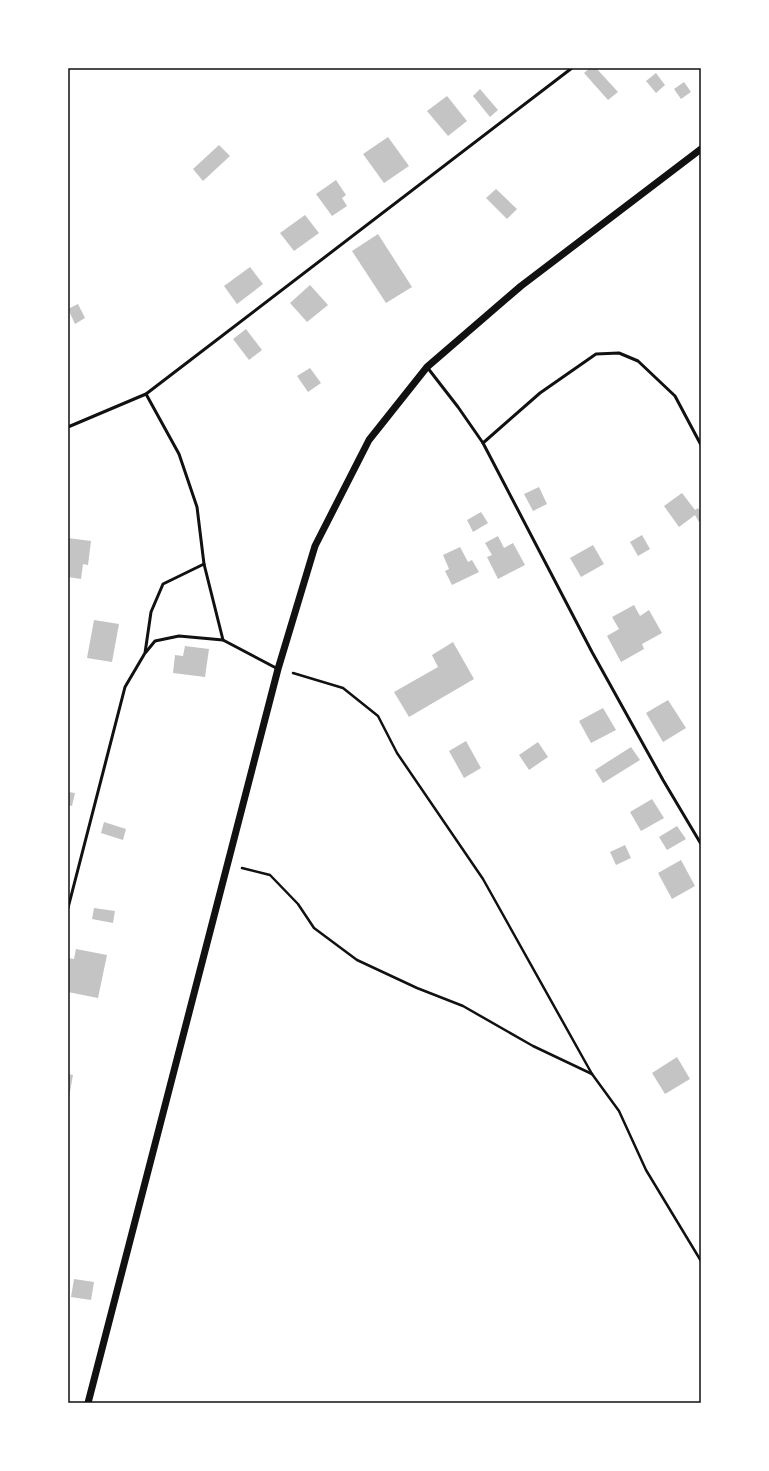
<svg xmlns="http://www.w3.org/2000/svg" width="769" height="1471" font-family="'Nunito Sans',sans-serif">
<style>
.building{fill:#c4c4c4}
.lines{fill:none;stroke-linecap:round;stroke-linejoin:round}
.path{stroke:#111;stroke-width:2.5}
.service{stroke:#111;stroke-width:3}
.tertiary{stroke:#111;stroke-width:7}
.neatline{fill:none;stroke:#111;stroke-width:1.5}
</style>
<rect width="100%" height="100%" fill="#fff"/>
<!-- building -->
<g class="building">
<polygon points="590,68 596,68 618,92 608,100 584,73"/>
<polygon points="656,73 665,85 656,93 646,81"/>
<polygon points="684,82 691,92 681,99 674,89"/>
<polygon points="480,89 498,110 490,117 473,96"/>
<polygon points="447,96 467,121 448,136 427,111"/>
<polygon points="388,137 409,166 384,183 363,154"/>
<polygon points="219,145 230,156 203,181 193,169"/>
<polygon points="336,180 346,195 342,198 347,206 332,216 316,194"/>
<polygon points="496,189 517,209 507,219 486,198"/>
<polygon points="305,215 319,233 294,251 280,233"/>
<polygon points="378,234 412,287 386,303 352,251"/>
<polygon points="250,267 263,284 237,304 224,286"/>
<polygon points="310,285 328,305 307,322 290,303"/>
<polygon points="78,304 85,318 75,324 68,309"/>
<polygon points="246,329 262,350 249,360 233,339"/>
<polygon points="310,368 321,383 308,392 297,376"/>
<polygon points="539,487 547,504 533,511 524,494"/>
<polygon points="682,493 695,510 698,508 701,512 701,520 699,522 695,515 679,527 664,506"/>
<polygon points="481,512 488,523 473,532 467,520"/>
<polygon points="642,535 650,549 638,556 630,542"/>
<polygon points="498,536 504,548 513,543 525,565 498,579 487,557 492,555 485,543"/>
<polygon points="68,538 91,541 88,565 83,564 81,579 68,577"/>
<polygon points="593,545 604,564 581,577 570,558"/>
<polygon points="460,547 468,562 472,560 479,572 452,585 445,571 449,569 443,555"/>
<polygon points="634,605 640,616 649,610 662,633 642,644 644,649 621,662 607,636 619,629 612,617"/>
<polygon points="94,620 119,624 112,662 87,658"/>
<polygon points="453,642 474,679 409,717 394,692 438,667 432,655"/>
<polygon points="185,646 209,649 205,677 173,673 175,655 183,656"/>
<polygon points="668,700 686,728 663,742 646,713"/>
<polygon points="603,708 616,730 591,743 579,721"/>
<polygon points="466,741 481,768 464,778 449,751"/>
<polygon points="538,742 548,757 529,770 519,755"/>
<polygon points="631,747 640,760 603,783 595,770"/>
<polygon points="68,792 75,793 72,806 68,805"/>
<polygon points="652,799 664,818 641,831 630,812"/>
<polygon points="104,822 126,829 123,840 101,833"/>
<polygon points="677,826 686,839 667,850 659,837"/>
<polygon points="625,845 631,858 616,865 610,852"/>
<polygon points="681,860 695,886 672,899 658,873"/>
<polygon points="94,908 115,911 113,923 92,919"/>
<polygon points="76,949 107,955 98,998 68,992 68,958 74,959"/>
<polygon points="677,1057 690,1079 665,1094 652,1073"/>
<polygon points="68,1074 73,1075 69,1097 68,1097"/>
<polygon points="74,1279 94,1282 91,1300 71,1297"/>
</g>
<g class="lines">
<!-- path -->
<g class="path">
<polyline points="293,673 343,688 378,716 397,753 483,879 592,1074 619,1111 646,1170 701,1261"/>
<polyline points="242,868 270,875 298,904 314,928 357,960 417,988 463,1006 533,1046 592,1074"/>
</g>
<!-- service -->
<g class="service">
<polyline points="427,367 458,407 483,443 592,652 663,780 701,844"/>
<polyline points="146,394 179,454 197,507 204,564 223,640 278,669"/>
<polyline points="68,427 146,394 572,68"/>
<polyline points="483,443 540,393 596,354 619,353 638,361 675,396 701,445"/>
<polyline points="146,652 155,641 179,636 223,640"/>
<polyline points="68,908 125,687 145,653 151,612 163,584 204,564"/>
</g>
<!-- tertiary -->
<polyline class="tertiary" points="88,1403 278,669 315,546 369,440 427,367 521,286 701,149"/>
</g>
<!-- border -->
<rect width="769" height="1471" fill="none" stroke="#ffffff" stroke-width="138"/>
<rect x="69" y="69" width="631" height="1333" class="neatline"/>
</svg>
